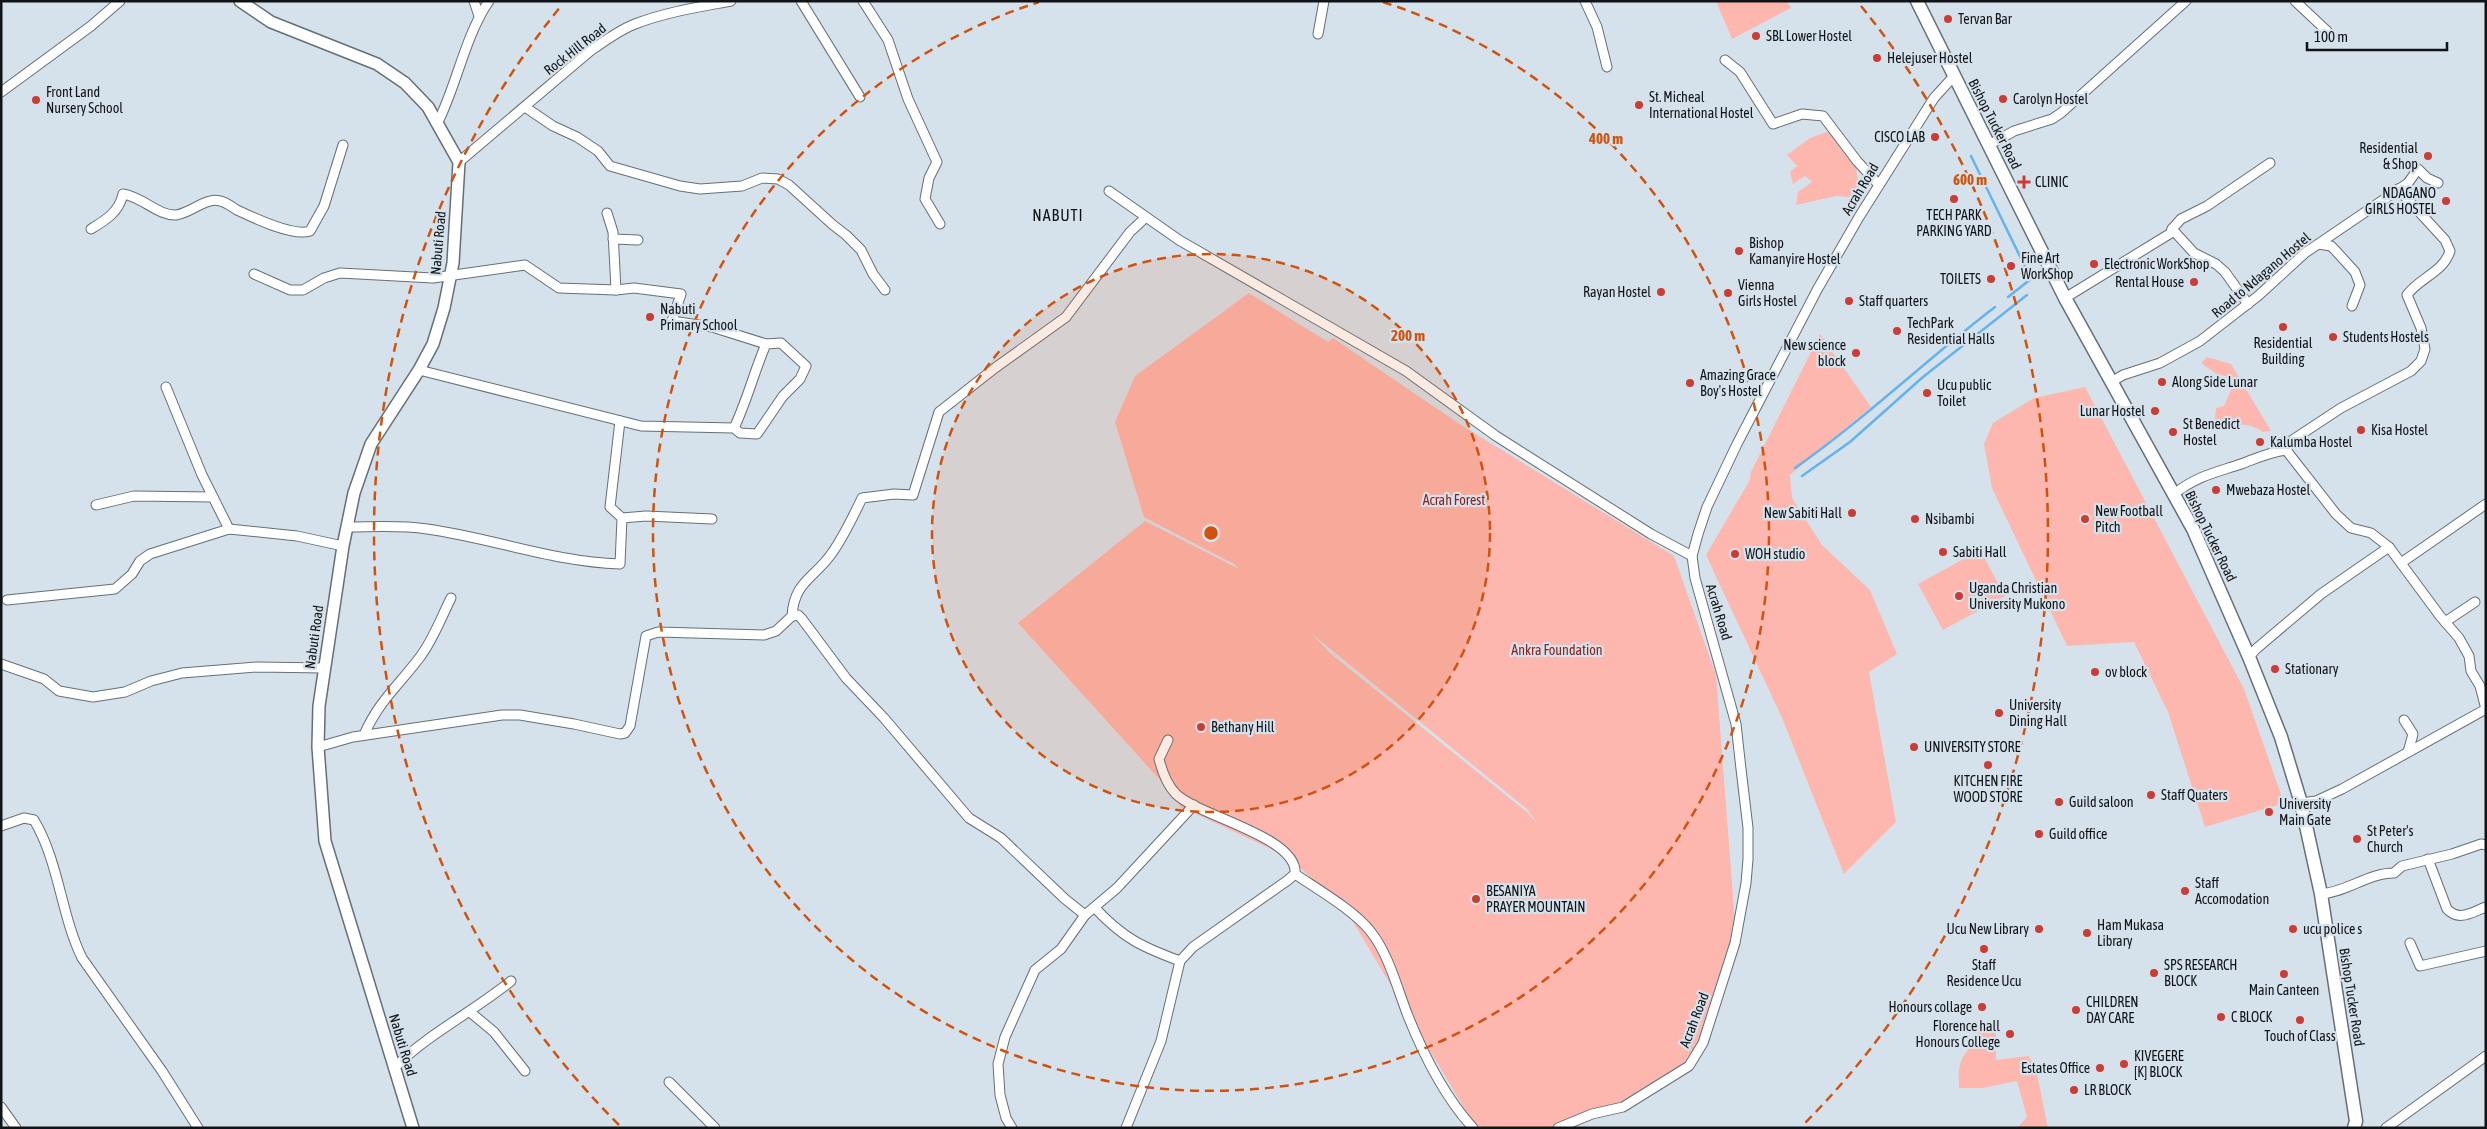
<svg xmlns="http://www.w3.org/2000/svg" width="2487" height="1129" font-family="'Asap Condensed',sans-serif">
<style>
.green{fill:#fdb7ae;fill-rule:evenodd}
.lines{fill:none;stroke-linecap:round;stroke-linejoin:round}
.stream{stroke:#64b3ec;stroke-width:2.5}
.minor-casing{stroke:#656f77;stroke-width:11}
.tertiary-casing{stroke:#656f77;stroke-width:14}
.secondary-casing{stroke:#656f77;stroke-width:15}
.minor{stroke:#fff;stroke-width:9}
.tertiary{stroke:#fff;stroke-width:11}
.secondary{stroke:#fff;stroke-width:12}
.ring{fill:none;stroke:#d2520d;stroke-width:2.5;stroke-dasharray:9 6}
.poi-dot{fill:#ca3c34;stroke:#d6e2eb;stroke-width:2}
.labels{text-anchor:middle;stroke-width:4.5;stroke-linejoin:round;paint-order:stroke}
.poi-label{font-size:14px;fill:#101317;stroke:#d6e2eb;text-anchor:start}
.street-label{font-size:14px;fill:#101317;stroke:#d6e2eb}
.park-label{font-size:14px;fill:#8d211d;stroke:#d6e2eb}
.quarter-label{font-size:16px;letter-spacing:1px;fill:#101317;stroke:#d6e2eb}
.centre{fill:#d2520d;stroke:#d6e2eb;stroke-width:2.5}
.ring-label{font-size:15px;text-anchor:middle;font-weight:bold;fill:#d2520d;stroke:#d6e2eb;stroke-width:4.5;stroke-linejoin:round;paint-order:stroke}
</style>
<rect width="100%" height="100%" fill="#d6e2eb"/>
<!-- green -->
<g class="green">
<polygon points="1716,1 1787,1 1791,8 1732,39"/>
<polygon points="1832,130 1856,168 1859,189 1849,197 1836,196 1796,205 1798,192 1812,182 1805,176 1793,184 1790,172 1797,166 1787,155 1810,138"/>
<path d="M1249,293L1328,342L1333,338L1458,423L1674,556L1716,675L1737,948L1733,947L1689,1066L1623,1107L1563,1128H1476L1346,910L1288,857L1181,807L1171,792L1018,623L1145,521L1239,569L1234,564L1144,517L1115,422L1135,376ZM1312,634L1527,809L1538,824L1528,813L1330,653Z"/>
<polygon points="1820,334 1871,407 1790,475 1792,498 1822,545 1870,590 1897,654 1869,672 1896,822 1844,874 1783,720 1706,555 1750,480 1751,472"/>
<path d="M2207,357L2231,364L2271,431L2263,432C2246,419 2234,430 2215,419L2216,408L2224,406L2236,379L2217,374L2201,363Z"/>
<polygon points="2085,387 2244,689 2284,803 2205,827 2168,712 2134,642 2067,646 1992,488 1984,444 1993,423 2034,398"/>
<polygon points="1980,550 2005,596 1943,630 1918,584"/>
<path d="M1979,1025L1996,1027V1060L2029,1056L2036,1069L2048,1128H2009L2019,1126L2027,1117L2017,1081L1983,1088H1959C1958,1065 1959,1057 1977,1041Z"/>
</g>
<g class="lines">
<!-- stream -->
<g class="stream">
<polyline points="1971,156 2031,279 2008,297"/>
<path d="M1795,468C1865,419 1927,359 1995,307"/>
<polyline points="1802,476 1850,442 1923,377 2027,295"/>
</g>
<defs>
<g id="minor">
<polyline points="474,1 479,16"/>
<polyline points="801,1 860,97"/>
<polyline points="863,1 888,40 908,99 937,162 929,178 925,199 940,224"/>
<polyline points="1585,1 1597,27 1607,67"/>
<polyline points="2295,1 2327,31"/>
<polyline points="1318,34 1324,1"/>
<polyline points="1725,60 1740,72 1773,124 1802,114 1823,116 1857,161 1879,185"/>
<polyline points="1,92 91,26 120,1"/>
<polyline points="525,107 553,126 577,137 598,151 610,166 680,186 700,189 742,186 762,178 778,179 789,185 833,225 846,235 861,250 873,274 885,290"/>
<path d="M438,122C457,84 465,36 489,1"/>
<polyline points="1989,145 2014,131 2052,119 2061,113 2186,1"/>
<path d="M459,162L589,52C603,42 619,30 635,24C666,12 699,7 731,1"/>
<polyline points="1109,191 1179,240 1406,371 1496,436 1651,534 1692,556"/>
<path d="M91,229C106,220 119,212 123,194C143,197 158,216 176,215C191,213 206,197 220,201C226,202 232,207 237,210C254,218 293,237 310,231L324,206L343,145"/>
<polyline points="2172,229 2181,219 2207,206 2270,163"/>
<polyline points="613,239 638,240"/>
<polyline points="2319,244 2331,246 2335,250 2355,272 2360,285 2352,306"/>
<polyline points="254,274 290,290 303,290 324,278 340,273 433,278 525,265 559,288 616,290 613,232 607,213"/>
<polyline points="616,290 634,288 681,294 672,321 712,327 766,344"/>
<polyline points="2065,298 2171,233 2172,229 2194,253 2216,264 2225,272 2248,304"/>
<path d="M419,370L641,426L734,428C747,401 754,372 766,344L781,343L806,366L800,379L783,396L757,434L740,433L734,428"/>
<polyline points="2113,381 2123,375 2160,363 2200,341 2258,296 2305,253 2408,183 2418,169 2427,178 2438,183"/>
<polyline points="166,387 202,475 229,529"/>
<path d="M2286,450L2291,441L2341,408L2411,371L2421,361L2425,349L2421,328L2407,295C2420,277 2443,273 2450,251L2445,240L2398,189"/>
<path d="M2174,494C2197,476 2214,473 2241,464C2257,458 2270,452 2286,450L2336,514L2351,528L2371,533L2389,547L2440,616L2459,638L2469,656L2471,671L2480,686L2486,709L2342,789L2316,801L2301,803"/>
<polyline points="96,505 134,496 213,497"/>
<polyline points="622,518 646,516 712,519"/>
<path d="M347,527C373,527 401,525 427,529C492,538 554,562 620,564L622,518L610,507L620,421"/>
<polyline points="2401,563 2486,504"/>
<polyline points="7,600 115,589 132,574 140,561 150,554 229,529 297,536 343,546"/>
<polyline points="792,616 798,615 802,619 846,678 884,718 969,818 1001,838 1065,899 1085,915"/>
<polyline points="2445,622 2475,602"/>
<polyline points="2249,657 2256,649 2321,594 2389,547"/>
<polyline points="1,664 44,679 59,691 93,697 125,692 151,681 182,673 257,667 325,668"/>
<polyline points="2404,720 2413,734 2408,752"/>
<path d="M364,735C378,702 399,685 420,657C433,640 441,618 451,598"/>
<path d="M318,747L353,737L502,715H520L574,724L620,734L625,733L630,726L646,636L658,632L764,635L776,631L792,616C794,581 815,578 832,553C844,536 853,517 862,498L894,494L913,495L939,412L995,368L1066,317L1130,232L1145,218"/>
<path d="M1,826L24,818L34,820C59,862 61,915 82,958L162,1071L198,1128"/>
<path d="M2428,859L2447,909C2459,922 2472,912 2486,907"/>
<path d="M1295,874C1317,889 1355,911 1371,932C1389,955 1397,988 1408,1016C1424,1056 1444,1096 1473,1128"/>
<path d="M2321,894C2347,892 2368,873 2394,873L2402,866L2452,854L2481,844L2486,845"/>
<path d="M1095,908C1123,938 1142,947 1180,961"/>
<polyline points="2410,943 2420,966 2486,951"/>
<polyline points="470,1012 494,1032 525,1071"/>
<path d="M394,1068C429,1033 473,1012 511,981"/>
<polyline points="669,1082 715,1128"/>
<polyline points="1,1107 16,1128"/>
<polyline points="1012,1128 1006,1118 1000,1095 998,1064 1005,1037 1035,970 1061,949 1085,915 1117,888 1194,805"/>
<path d="M1126,1128L1161,1041L1180,961L1193,947L1288,880L1295,874C1299,837 1198,816 1176,794C1167,785 1162,771 1159,759L1168,740"/>
<polyline points="1558,1128 1592,1114 1623,1107 1689,1066 1703,1043 1735,943 1746,883 1748,859 1748,828 1741,769 1736,724 1695,578 1692,556 1698,534 1707,507 1737,444 1817,290 1859,217 1934,98 1954,76"/>
<polyline points="2386,1128 2486,1056"/>
</g>
<polyline id="tertiary" points="240,1 271,22 377,64 405,83 428,107 459,162 453,263 444,308 433,344 419,370 371,444 354,493 343,546 319,706 318,747 325,841 413,1128"/>
<polyline id="secondary" points="1917,1 2065,298 2193,529 2249,657 2281,737 2301,803 2321,894 2356,1121 2354,1128"/>
</defs>
<!-- minor casing -->
<use href="#minor" class="minor-casing"/>
<!-- tertiary casing -->
<use href="#tertiary" class="tertiary-casing"/>
<!-- secondary casing -->
<use href="#secondary" class="secondary-casing"/>
<!-- minor -->
<use href="#minor" class="minor"/>
<!-- tertiary -->
<use href="#tertiary" class="tertiary"/>
<!-- secondary -->
<use href="#secondary" class="secondary"/>
</g>
<!-- distance rings -->
<circle cx="1211" cy="533" r="279" fill="#d2520d" fill-opacity=".12"/>
<g class="ring">
<circle cx="1211" cy="533" r="279"/>
<path d="M1383 2A558 558 0 1 1 1039 2"/>
<path d="M619 1125A837 837 0 0 1 561 6M1861 6A837 837 0 0 1 1803 1125"/>
</g>
<!-- markers -->
<g class="poi-dot">
<circle cx="1948" cy="19" r="5"/>
<circle cx="1756" cy="36" r="5"/>
<circle cx="1877" cy="58" r="5"/>
<circle cx="2003" cy="99" r="5"/>
<circle cx="36" cy="100" r="5"/>
<circle cx="1639" cy="105" r="5"/>
<circle cx="1935" cy="137" r="5"/>
<circle cx="2428" cy="156" r="5"/>
<path d="M2021.5 174.5h5v5h5v5h-5v5h-5v-5h-5v-5h5z"/>
<circle cx="1954" cy="199" r="5"/>
<circle cx="2446" cy="201" r="5"/>
<circle cx="1739" cy="251" r="5"/>
<circle cx="2094" cy="264" r="5"/>
<circle cx="2011" cy="266" r="5"/>
<circle cx="1991" cy="279" r="5"/>
<circle cx="2194" cy="282" r="5"/>
<circle cx="1661" cy="292" r="5"/>
<circle cx="1728" cy="293" r="5"/>
<circle cx="1849" cy="301" r="5"/>
<circle cx="650" cy="317" r="5"/>
<circle cx="2283" cy="327" r="5"/>
<circle cx="1897" cy="331" r="5"/>
<circle cx="2333" cy="337" r="5"/>
<circle cx="1856" cy="353" r="5"/>
<circle cx="2162" cy="382" r="5"/>
<circle cx="1690" cy="383" r="5"/>
<circle cx="1927" cy="393" r="5"/>
<circle cx="2155" cy="411" r="5"/>
<circle cx="2361" cy="430" r="5"/>
<circle cx="2173" cy="432" r="5"/>
<circle cx="2260" cy="442" r="5"/>
<circle cx="2216" cy="490" r="5"/>
<circle cx="1852" cy="513" r="5"/>
<circle cx="1915" cy="519" r="5"/>
<circle cx="2085" cy="519" r="5"/>
<circle cx="1943" cy="552" r="5"/>
<circle cx="1735" cy="554" r="5"/>
<circle cx="1959" cy="596" r="5"/>
<circle cx="2275" cy="669" r="5"/>
<circle cx="2095" cy="672" r="5"/>
<circle cx="1999" cy="713" r="5"/>
<circle cx="1201" cy="727" r="5"/>
<circle cx="1914" cy="747" r="5"/>
<circle cx="1988" cy="765" r="5"/>
<circle cx="2151" cy="795" r="5"/>
<circle cx="2059" cy="802" r="5"/>
<circle cx="2269" cy="812" r="5"/>
<circle cx="2039" cy="834" r="5"/>
<circle cx="2357" cy="839" r="5"/>
<circle cx="2185" cy="891" r="5"/>
<circle cx="1476" cy="899" r="5"/>
<circle cx="2039" cy="929" r="5"/>
<circle cx="2293" cy="929" r="5"/>
<circle cx="2087" cy="933" r="5"/>
<circle cx="1984" cy="949" r="5"/>
<circle cx="2154" cy="973" r="5"/>
<circle cx="2284" cy="974" r="5"/>
<circle cx="1982" cy="1007" r="5"/>
<circle cx="2076" cy="1010" r="5"/>
<circle cx="2221" cy="1017" r="5"/>
<circle cx="2300" cy="1020" r="5"/>
<circle cx="2010" cy="1034" r="5"/>
<circle cx="2124" cy="1064" r="5"/>
<circle cx="2100" cy="1068" r="5"/>
<circle cx="2074" cy="1090" r="5"/>
</g>
<g class="labels">
<!-- poi labels -->
<g class="poi-label">
<text x="1958" y="24">Tervan Bar</text>
<text x="1766" y="41">SBL Lower Hostel</text>
<text x="1887" y="63">Helejuser Hostel</text>
<text x="46" y="97">Front Land<tspan x="46" dy="16">Nursery School</tspan></text>
<text x="1649" y="102">St. Micheal<tspan x="1649" dy="16">International Hostel</tspan></text>
<text x="2013" y="104">Carolyn Hostel</text>
<text x="1925" y="142" text-anchor="end">CISCO LAB</text>
<text x="2418" y="153" text-anchor="end">Residential<tspan x="2418" dy="16">&amp; Shop</tspan></text>
<text x="2035" y="187">CLINIC</text>
<text x="2436" y="198" text-anchor="end">NDAGANO<tspan x="2436" dy="16">GIRLS HOSTEL</tspan></text>
<text x="1954" y="220" text-anchor="middle">TECH PARK<tspan x="1954" dy="16">PARKING YARD</tspan></text>
<text x="1749" y="248">Bishop<tspan x="1749" dy="16">Kamanyire Hostel</tspan></text>
<text x="2021" y="263">Fine Art<tspan x="2021" dy="16">WorkShop</tspan></text>
<text x="2104" y="269">Electronic WorkShop</text>
<text x="1981" y="284" text-anchor="end">TOILETS</text>
<text x="2184" y="287" text-anchor="end">Rental House</text>
<text x="1738" y="290">Vienna<tspan x="1738" dy="16">Girls Hostel</tspan></text>
<text x="1651" y="297" text-anchor="end">Rayan Hostel</text>
<text x="1859" y="306">Staff quarters</text>
<text x="660" y="314">Nabuti<tspan x="660" dy="16">Primary School</tspan></text>
<text x="1907" y="328">TechPark<tspan x="1907" dy="16">Residential Halls</tspan></text>
<text x="2343" y="342">Students Hostels</text>
<text x="2283" y="348" text-anchor="middle">Residential<tspan x="2283" dy="16">Building</tspan></text>
<text x="1846" y="350" text-anchor="end">New science<tspan x="1846" dy="16">block</tspan></text>
<text x="1700" y="380">Amazing Grace<tspan x="1700" dy="16">Boy's Hostel</tspan></text>
<text x="2172" y="387">Along Side Lunar</text>
<text x="1937" y="390">Ucu public<tspan x="1937" dy="16">Toilet</tspan></text>
<text x="2145" y="416" text-anchor="end">Lunar Hostel</text>
<text x="2183" y="429">St Benedict<tspan x="2183" dy="16">Hostel</tspan></text>
<text x="2371" y="435">Kisa Hostel</text>
<text x="2270" y="447">Kalumba Hostel</text>
<text x="2226" y="495">Mwebaza Hostel</text>
<text x="2095" y="516">New Football<tspan x="2095" dy="16">Pitch</tspan></text>
<text x="1842" y="518" text-anchor="end">New Sabiti Hall</text>
<text x="1925" y="524">Nsibambi</text>
<text x="1953" y="557">Sabiti Hall</text>
<text x="1745" y="559">WOH studio</text>
<text x="1969" y="593">Uganda Christian<tspan x="1969" dy="16">University Mukono</tspan></text>
<text x="2285" y="674">Stationary</text>
<text x="2105" y="677">ov block</text>
<text x="2009" y="710">University<tspan x="2009" dy="16">Dining Hall</tspan></text>
<text x="1211" y="732">Bethany Hill</text>
<text x="1924" y="752">UNIVERSITY STORE</text>
<text x="1988" y="786" text-anchor="middle">KITCHEN FIRE<tspan x="1988" dy="16">WOOD STORE</tspan></text>
<text x="2161" y="800">Staff Quaters</text>
<text x="2069" y="807">Guild saloon</text>
<text x="2279" y="809">University<tspan x="2279" dy="16">Main Gate</tspan></text>
<text x="2367" y="836">St Peter's<tspan x="2367" dy="16">Church</tspan></text>
<text x="2049" y="839">Guild office</text>
<text x="2195" y="888">Staff<tspan x="2195" dy="16">Accomodation</tspan></text>
<text x="1486" y="896">BESANIYA<tspan x="1486" dy="16">PRAYER MOUNTAIN</tspan></text>
<text x="2097" y="930">Ham Mukasa<tspan x="2097" dy="16">Library</tspan></text>
<text x="2029" y="934" text-anchor="end">Ucu New Library</text>
<text x="2303" y="934">ucu police s</text>
<text x="1984" y="970" text-anchor="middle">Staff<tspan x="1984" dy="16">Residence Ucu</tspan></text>
<text x="2164" y="970">SPS RESEARCH<tspan x="2164" dy="16">BLOCK</tspan></text>
<text x="2284" y="995" text-anchor="middle">Main Canteen</text>
<text x="2086" y="1007">CHILDREN<tspan x="2086" dy="16">DAY CARE</tspan></text>
<text x="1972" y="1012" text-anchor="end">Honours collage</text>
<text x="2231" y="1022">C BLOCK</text>
<text x="2000" y="1031" text-anchor="end">Florence hall<tspan x="2000" dy="16">Honours College</tspan></text>
<text x="2300" y="1041" text-anchor="middle">Touch of Class</text>
<text x="2134" y="1061">KIVEGERE<tspan x="2134" dy="16">[K] BLOCK</tspan></text>
<text x="2090" y="1073" text-anchor="end">Estates Office</text>
<text x="2084" y="1095">LR BLOCK</text>
</g>
<!-- street labels -->
<g class="street-label">
<text transform="translate(575 49) rotate(-38)" y="5">Rock Hill Road</text>
<text transform="translate(1995 124) rotate(63)" y="5">Bishop Tucker Road</text>
<text transform="translate(1860 189) rotate(-59)" y="5">Acrah Road</text>
<text transform="translate(438 243) rotate(-85)" y="5">Nabuti Road</text>
<text transform="translate(2261 275) rotate(-40)" y="5">Road to Ndagano Hostel</text>
<text transform="translate(2211 536) rotate(64)" y="5">Bishop Tucker Road</text>
<text transform="translate(1719 612) rotate(73)" y="5">Acrah Road</text>
<text transform="translate(314 637) rotate(-82)" y="5">Nabuti Road</text>
<text transform="translate(2352 997) rotate(81)" y="5">Bishop Tucker Road</text>
<text transform="translate(1694 1020) rotate(-69)" y="5">Acrah Road</text>
<text transform="translate(403 1045) rotate(73)" y="5">Nabuti Road</text>
</g>
<!-- park labels -->
<g class="park-label">
<text x="1454" y="505">Acrah Forest</text>
<text x="1557" y="655">Ankra Foundation</text>
</g>
<!-- quarter labels -->
<g class="quarter-label">
<text x="1058" y="221">NABUTI</text>
</g>
</g>
<circle cx="1211" cy="533" r="8" class="centre"/>
<g class="ring-label">
<text x="1606" y="144">400 m</text>
<text x="1970" y="185">600 m</text>
<text x="1408" y="341">200 m</text>
</g>
<!-- border -->
<rect width="2487" height="1129" fill="none" stroke="#101317" stroke-width="5"/>
<!-- scale -->
<path d="M2307 42v8h140v-8" fill="none" stroke="#101317" stroke-width="2.5"/>
<text x="2314" y="42" font-size="15" fill="#101317" stroke="#d6e2eb" stroke-width="4" paint-order="stroke">100 m</text>
</svg>
